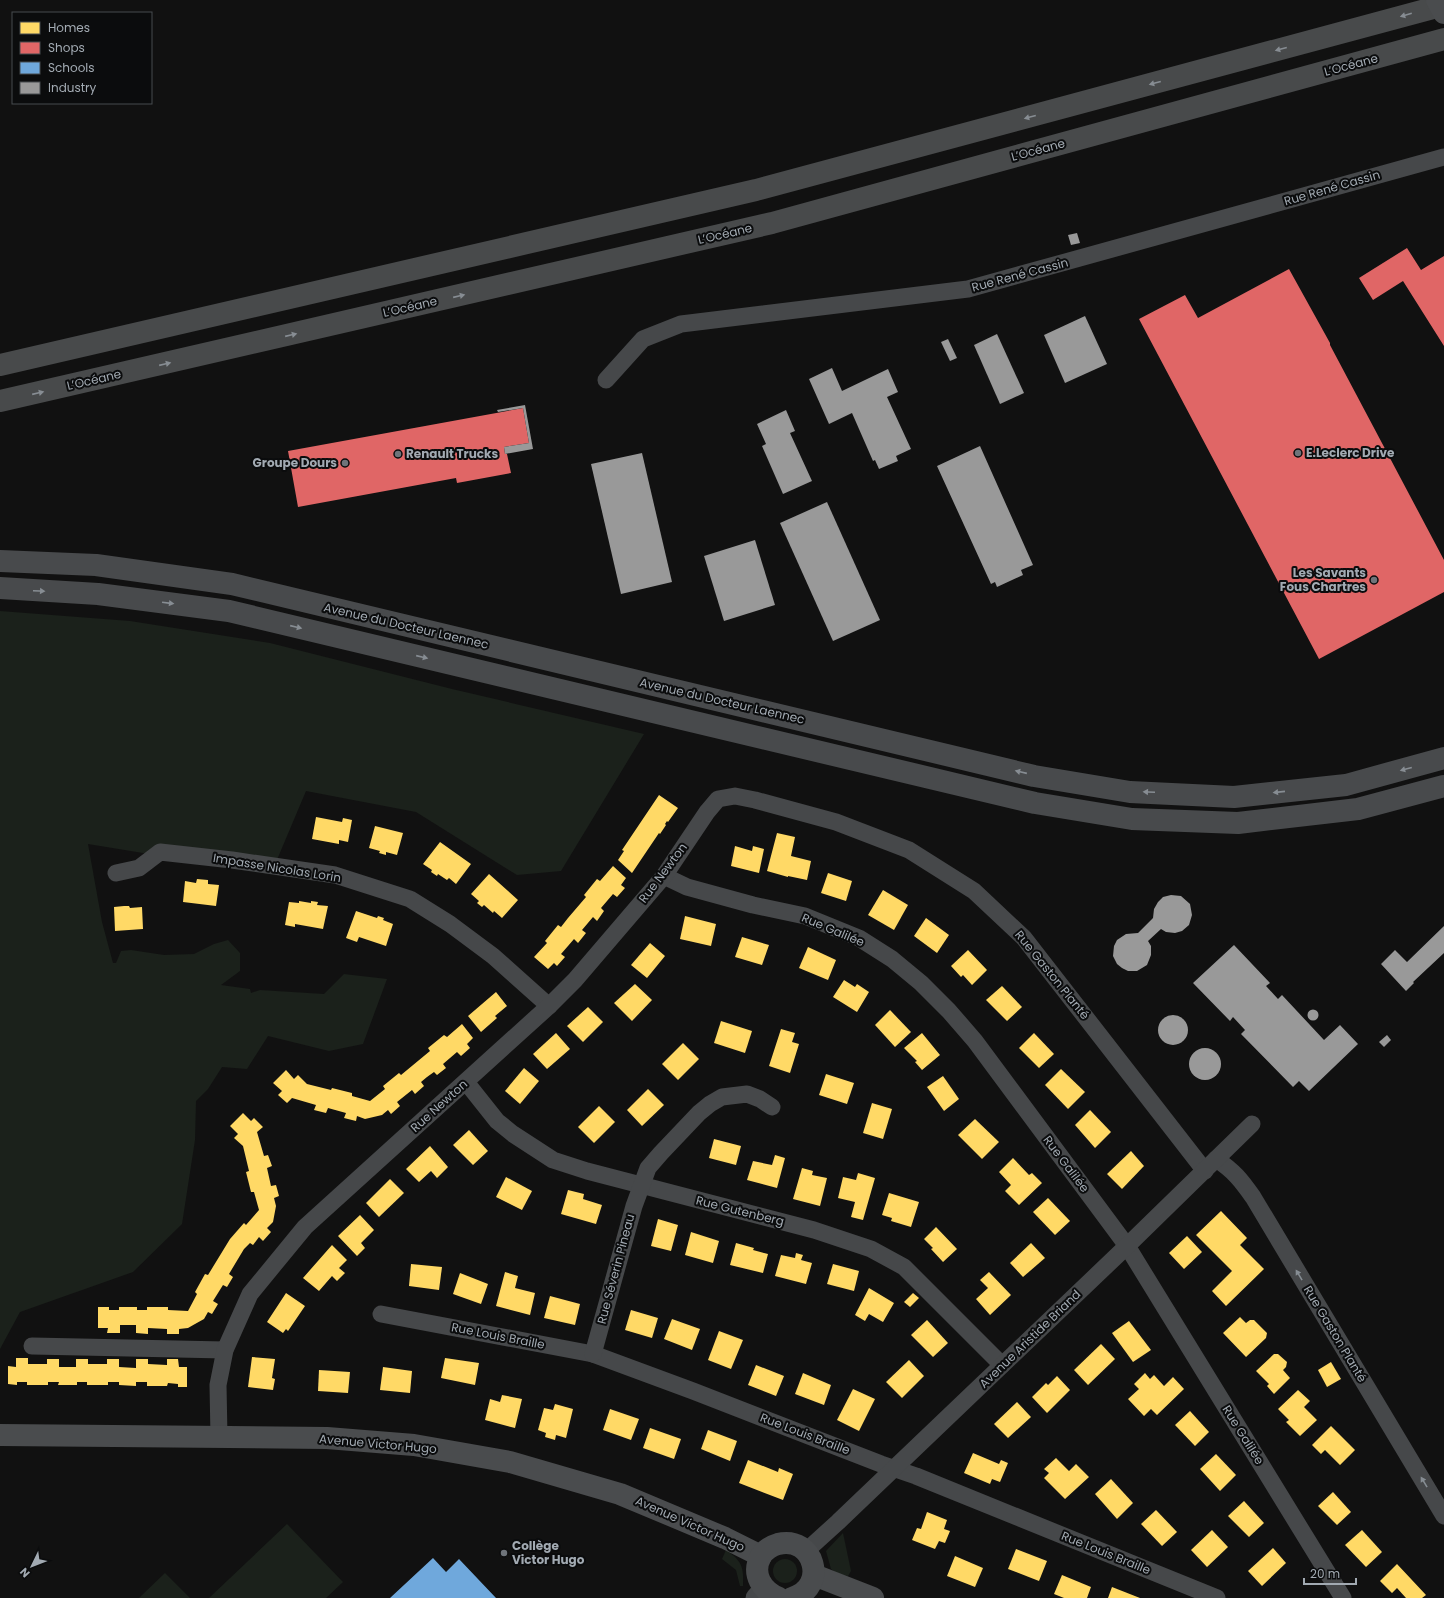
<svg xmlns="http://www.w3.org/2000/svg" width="1444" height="1598" font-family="Poppins,sans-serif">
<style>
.green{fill:#1b211b}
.homes{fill:#ffd966}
.shops{fill:#e06666}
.schools{fill:#6fa8dc}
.industry{fill:#999}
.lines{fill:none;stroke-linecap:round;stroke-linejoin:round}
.minor{stroke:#46484a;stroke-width:17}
.tertiary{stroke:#46484a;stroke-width:21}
.secondary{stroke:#4a4c4e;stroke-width:22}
.primary{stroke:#484a4c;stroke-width:22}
.motorway{stroke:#484a4b;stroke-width:22}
.secondary-bridge{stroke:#4a4c4e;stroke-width:22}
.oneway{fill:#878d93}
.oneway2{fill:#868d93}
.poi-dot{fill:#6f747a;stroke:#0b0c0d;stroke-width:1.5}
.labels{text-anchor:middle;stroke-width:4;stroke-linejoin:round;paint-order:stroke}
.street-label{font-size:12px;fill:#a2aab2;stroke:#0b0c0d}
.poi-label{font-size:12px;font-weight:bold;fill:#a2aab2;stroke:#0b0c0d;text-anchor:start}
</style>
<rect width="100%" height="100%" fill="#111"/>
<!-- green -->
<g class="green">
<polygon points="0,611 130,621 270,643 452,689 644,734 561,871 517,875 416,812 306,791 271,874 88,844 102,922 113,963 116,963 121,951 131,950 164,955 194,954 214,944 228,940 240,953 240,971 221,985 250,989 251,993 260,990 324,994 344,974 387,979 363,1044 329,1051 268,1036 247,1069 222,1067 208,1089 196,1101 195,1140 182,1224 133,1272 20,1312 0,1349"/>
<polygon points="287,1524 343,1582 326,1598 209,1598"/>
<polygon points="843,1533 851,1571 848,1576 838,1574 831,1569 826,1551"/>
<path d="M726,1550C742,1561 744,1567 743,1586H740L736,1570L722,1559Z"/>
<circle cx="785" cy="1571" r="12"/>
<polygon points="165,1573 190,1598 139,1598"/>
</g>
<!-- homes -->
<g class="homes">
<polygon points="659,795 678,808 668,822 667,821 665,824 666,825 660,834 659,833 632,873 618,860 624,851 622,850"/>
<polygon points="316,817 342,822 343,818 352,820 348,842 339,840 339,844 312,839"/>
<polygon points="375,826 403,833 397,855 386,852 386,855 379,853 380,851 369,848"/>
<polygon points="777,833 795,837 791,856 811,861 807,880 788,876 788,877 767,871"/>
<polygon points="440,842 471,864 456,884 449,878 447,880 438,874 437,876 431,872 432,870 423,864"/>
<polygon points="735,846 752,851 753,846 764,849 759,873 731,866"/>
<polygon points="613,866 626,878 621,885 625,888 617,897 613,894 601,908 604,911 597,921 593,917 582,930 586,933 578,943 574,939 568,946 561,954 565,957 557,966 554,963 548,969 534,957 547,943 545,941 558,925 561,927 568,918 586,897 584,895 597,879 600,881"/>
<polygon points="828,873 852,881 846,901 821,893"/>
<polygon points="489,874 518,900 502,918 494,911 493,913 484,905 482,907 477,903 479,901 471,894"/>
<polygon points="197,879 208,880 208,884 219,885 216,906 183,902 185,881 196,883"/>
<polygon points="883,890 908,905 894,930 868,915"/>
<polygon points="299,901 311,903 311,901 318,902 317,905 328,906 323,929 295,924 295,927 285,925 289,902 299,903"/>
<polygon points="124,906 129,906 130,908 142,907 143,929 115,931 114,907"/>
<polygon points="356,911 377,918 378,916 384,918 383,920 393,924 386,946 359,937 357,942 346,938"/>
<polygon points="685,916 716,924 711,946 680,939"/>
<polygon points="926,918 949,935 937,953 914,936"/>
<polygon points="742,937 769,945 762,965 735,957"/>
<polygon points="650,943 665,956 647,978 631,965"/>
<polygon points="808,947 836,960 828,980 799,968"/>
<polygon points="968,950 987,970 972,985 963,975 961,977 951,966"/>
<polygon points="844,980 855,987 857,984 869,992 857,1012 833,997"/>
<polygon points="635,984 652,1000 632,1021 614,1003"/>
<polygon points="1002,986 1022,1007 1007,1021 986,1000"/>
<polygon points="496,992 507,1006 495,1016 497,1018 481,1032 468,1016"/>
<polygon points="588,1007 603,1022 583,1042 567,1026"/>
<polygon points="890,1010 911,1032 895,1047 875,1025"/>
<polygon points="721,1021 752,1031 745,1053 714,1043"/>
<polygon points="462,1024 473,1038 467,1044 470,1048 461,1056 457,1052 443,1064 446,1068 437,1075 434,1072 427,1077 421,1082 424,1086 415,1094 412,1090 397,1102 400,1106 391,1114 388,1110 382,1115 365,1119 357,1116 356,1121 344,1118 346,1113 328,1108 326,1113 314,1110 316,1105 292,1098 287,1103 278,1095 282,1091 273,1083 286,1070 294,1079 298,1075 307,1084 331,1090 332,1088 352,1093 352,1096 370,1101 385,1089 383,1086 399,1073 401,1075 430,1051 428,1048 444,1035 447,1037"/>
<polygon points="781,1029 795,1033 792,1042 799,1044 790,1073 769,1066"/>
<polygon points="556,1033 570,1049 547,1069 533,1054"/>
<polygon points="922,1033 940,1055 922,1070 915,1062 917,1061 904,1048"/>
<polygon points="1034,1033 1054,1054 1039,1068 1019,1048"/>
<polygon points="683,1043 699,1059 678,1080 662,1064"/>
<polygon points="524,1068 539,1081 520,1104 505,1091"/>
<polygon points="1061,1069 1085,1092 1068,1109 1045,1085"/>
<polygon points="826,1074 854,1083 847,1104 819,1095"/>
<polygon points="943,1076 959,1099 944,1111 927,1087"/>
<polygon points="648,1089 664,1105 642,1126 627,1110"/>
<polygon points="872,1103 892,1109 883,1139 863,1133"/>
<polygon points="599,1106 615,1122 594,1143 578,1127"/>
<polygon points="1090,1110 1111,1132 1095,1148 1075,1125"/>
<polygon points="243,1113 251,1121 254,1118 263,1127 257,1132 264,1156 268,1155 272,1166 267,1168 271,1186 276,1185 279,1196 274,1198 276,1206 273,1222 267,1228 271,1232 263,1241 259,1237 253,1245 250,1243 244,1249 229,1274 233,1277 227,1287 223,1285 213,1301 218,1304 212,1314 208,1312 204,1319 195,1324 188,1328 179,1329 179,1334 167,1334 167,1329 148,1328 148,1334 136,1333 136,1325 120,1325 120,1333 107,1333 108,1328 98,1328 98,1307 109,1307 109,1310 119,1310 119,1307 137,1307 137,1310 147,1310 147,1307 168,1307 168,1310 188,1311 197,1294 195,1292 205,1274 208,1275 230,1239 244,1223 246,1225 259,1210 254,1192 251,1192 246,1172 249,1171 243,1146 234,1138 238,1134 230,1126"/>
<polygon points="975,1119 999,1142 982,1159 958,1135"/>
<polygon points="469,1130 488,1151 473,1165 453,1145"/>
<polygon points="714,1139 741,1146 736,1165 709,1158"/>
<polygon points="430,1146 448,1167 437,1178 431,1171 419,1182 406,1169"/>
<polygon points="1131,1151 1144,1166 1122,1189 1107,1174"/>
<polygon points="775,1155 785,1158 777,1188 747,1180 753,1161 772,1165"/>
<polygon points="1013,1158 1029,1175 1032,1173 1042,1183 1019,1205 1005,1191 1011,1185 999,1172"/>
<polygon points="802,1168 813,1171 812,1175 827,1178 820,1206 793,1199"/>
<polygon points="858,1173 875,1178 863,1220 851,1217 855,1202 838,1198 843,1177 856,1180"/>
<polygon points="506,1177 532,1191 522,1210 496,1197"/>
<polygon points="390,1179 404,1193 379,1217 366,1203"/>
<polygon points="568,1190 584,1194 583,1199 602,1205 596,1224 561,1214"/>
<polygon points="889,1193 919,1202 911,1227 891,1221 892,1218 882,1215"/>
<polygon points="1048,1198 1070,1221 1055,1235 1033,1212"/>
<polygon points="1221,1211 1247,1238 1240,1245 1264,1269 1226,1306 1212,1291 1232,1271 1196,1235"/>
<polygon points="360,1215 374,1230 361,1243 365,1248 357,1256 338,1236"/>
<polygon points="658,1219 678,1225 671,1251 651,1246"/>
<polygon points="936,1227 957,1249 943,1262 931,1249 933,1248 924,1239"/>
<polygon points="691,1232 719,1241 713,1263 685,1255"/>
<polygon points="1187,1236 1202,1252 1184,1269 1169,1253"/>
<polygon points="736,1243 754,1248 753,1250 768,1254 763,1273 730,1265"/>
<polygon points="1031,1243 1045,1258 1023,1277 1010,1263"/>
<polygon points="332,1245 347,1260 339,1268 345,1273 337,1281 332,1276 319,1291 303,1278"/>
<polygon points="796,1253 803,1255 801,1260 812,1263 806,1284 775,1276 781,1255 795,1258"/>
<polygon points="411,1264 442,1267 439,1290 409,1286"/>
<polygon points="833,1264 859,1271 854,1291 827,1284"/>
<polygon points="505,1272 518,1276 515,1288 535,1293 530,1315 496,1306"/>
<polygon points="989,1272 1011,1295 990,1315 976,1299 988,1288 980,1280"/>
<polygon points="460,1273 488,1284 481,1304 453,1294"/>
<polygon points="869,1288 894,1303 883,1322 869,1314 865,1321 855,1315"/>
<polygon points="286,1293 305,1306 288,1331 286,1329 283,1333 267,1322"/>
<polygon points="913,1293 919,1298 910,1307 904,1302"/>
<polygon points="550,1296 580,1304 575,1325 544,1318"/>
<polygon points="631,1310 658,1318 652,1338 625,1330"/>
<polygon points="1240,1317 1246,1323 1250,1320 1254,1320 1267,1333 1266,1338 1246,1357 1223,1333"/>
<polygon points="672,1319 700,1329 692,1350 664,1339"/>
<polygon points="927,1320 948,1343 933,1357 911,1335"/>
<polygon points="1129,1321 1151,1350 1133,1362 1112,1333"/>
<polygon points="719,1331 743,1340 731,1369 708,1360"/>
<polygon points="1101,1344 1115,1359 1088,1385 1074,1370"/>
<polygon points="1274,1354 1278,1354 1287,1362 1286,1367 1283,1370 1290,1378 1274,1394 1267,1386 1269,1384 1256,1371"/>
<polygon points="252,1357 275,1359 272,1378 275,1379 273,1390 248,1387"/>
<polygon points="16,1358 28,1358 28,1364 47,1364 47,1359 59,1359 59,1367 76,1367 76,1359 88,1359 88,1364 107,1364 107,1359 119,1359 119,1367 136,1368 136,1359 148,1359 148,1364 167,1365 167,1359 178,1359 179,1367 187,1367 187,1387 178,1387 178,1384 168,1383 167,1386 147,1386 147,1382 136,1382 136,1386 119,1385 119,1382 108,1382 108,1385 87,1385 87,1382 77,1382 77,1385 58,1385 59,1382 48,1382 48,1385 27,1385 27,1382 17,1382 17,1385 8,1384 8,1366 16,1367"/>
<polygon points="445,1358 479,1363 475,1385 441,1378"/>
<polygon points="909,1360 924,1376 902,1398 886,1382"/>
<polygon points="1331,1362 1341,1379 1327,1387 1318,1370"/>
<polygon points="756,1365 784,1376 776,1396 748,1385"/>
<polygon points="383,1367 412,1371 410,1393 380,1390"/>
<polygon points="319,1370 350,1372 348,1393 318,1391"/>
<polygon points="803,1373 831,1385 824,1405 795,1394"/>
<polygon points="1145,1373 1150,1379 1154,1375 1164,1386 1173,1377 1184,1389 1157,1415 1151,1409 1144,1416 1128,1399 1139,1389 1134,1384"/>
<polygon points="1057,1376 1070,1390 1047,1413 1032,1397 1046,1383 1048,1385"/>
<polygon points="853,1389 875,1399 859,1431 837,1420"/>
<polygon points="1298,1390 1310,1401 1304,1407 1317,1420 1300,1436 1286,1422 1289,1420 1278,1409"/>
<polygon points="502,1395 522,1399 515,1428 485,1420 490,1399 500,1402"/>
<polygon points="1017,1402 1031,1417 1008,1438 994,1424"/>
<polygon points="555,1404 573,1409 566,1438 556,1435 555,1440 545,1437 546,1433 538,1430 544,1408 553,1410"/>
<polygon points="610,1409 639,1419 631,1440 603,1430"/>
<polygon points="1190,1411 1209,1432 1195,1446 1175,1425"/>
<polygon points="1331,1426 1355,1450 1340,1465 1325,1450 1321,1454 1312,1445"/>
<polygon points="650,1428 681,1439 674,1459 643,1448"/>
<polygon points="708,1430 737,1441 730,1461 701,1449"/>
<polygon points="973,1453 999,1464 1001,1460 1008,1463 1000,1482 992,1479 990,1484 964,1473"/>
<polygon points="1216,1454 1236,1475 1220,1491 1200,1469"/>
<polygon points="1056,1458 1069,1471 1076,1464 1089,1477 1065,1499 1044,1478 1049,1473 1044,1469"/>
<polygon points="748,1460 778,1472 779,1468 793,1474 783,1500 739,1483"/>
<polygon points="1111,1479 1133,1503 1117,1519 1095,1494"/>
<polygon points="1333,1492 1351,1512 1337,1525 1318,1506"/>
<polygon points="1244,1501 1264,1523 1249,1537 1228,1516"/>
<polygon points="1156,1510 1177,1532 1162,1546 1141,1524"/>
<polygon points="927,1512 947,1520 944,1529 950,1531 945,1543 939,1541 935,1549 912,1540 917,1528 921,1529"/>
<polygon points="1212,1530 1228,1547 1207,1567 1191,1550"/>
<polygon points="1362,1530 1382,1552 1366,1567 1345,1545"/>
<polygon points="1273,1548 1286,1563 1262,1586 1248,1571"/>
<polygon points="1016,1549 1047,1561 1039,1581 1008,1569"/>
<polygon points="955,1556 983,1568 975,1587 947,1576"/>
<polygon points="1397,1564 1426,1595 1422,1598 1406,1598 1397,1588 1392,1593 1380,1581"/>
<polygon points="1062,1575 1091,1587 1087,1598 1064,1598 1054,1594"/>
<polygon points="1112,1587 1140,1598 1108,1598"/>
</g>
<!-- shops -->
<g class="shops">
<polygon points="1407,248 1421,270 1444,256 1444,346 1403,281 1373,300 1359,278"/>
<polygon points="1289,269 1330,343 1330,345 1444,560 1444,592 1319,659 1139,319 1185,295 1198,318"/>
<polygon points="523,408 529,443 504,447 505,454 507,454 511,473 457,483 456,478 298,507 288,451"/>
</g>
<!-- schools -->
<polygon class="schools" points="433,1558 446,1572 459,1559 496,1598 390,1598"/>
<!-- industry -->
<g class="industry">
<polygon points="1077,233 1080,243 1071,245 1068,235"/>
<polygon points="1085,316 1107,364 1065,383 1044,335"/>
<polygon points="997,334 1024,393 1000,404 974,345"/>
<polygon points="948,339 957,358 950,361 941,342"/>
<polygon points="832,368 842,391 888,369 898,392 887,397 911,449 896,456 898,461 879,469 875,460 873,461 852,413 829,424 809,379"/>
<polygon points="525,405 533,449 505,454 504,447 529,443 523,408 498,412 497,410"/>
<polygon points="786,410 795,431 790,433 812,481 783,494 762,446 766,444 757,424"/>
<polygon points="980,446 1033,565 1021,570 1023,575 997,587 995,582 991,584 937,466"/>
<polygon points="642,453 672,582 621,594 591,464"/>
<polygon points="827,502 880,620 833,641 780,523"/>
<polygon points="755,540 775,605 724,621 704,556"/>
<polygon points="1171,895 1181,896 1190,904 1192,915 1189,925 1182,931 1175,933 1166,932 1161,929 1148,941 1151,946 1151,955 1147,965 1137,971 1128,971 1122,968 1117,964 1113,956 1114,946 1117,940 1126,934 1138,933 1153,918 1154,909 1158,902 1163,897"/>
<polygon points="1444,926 1444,953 1413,982 1414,983 1406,991 1381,964 1395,950 1407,962"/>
<polygon points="1234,945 1270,983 1266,986 1278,999 1282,995 1324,1040 1340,1025 1358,1044 1309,1091 1299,1081 1293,1087 1241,1034 1245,1030 1233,1017 1230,1021 1193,983"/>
<circle cx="1313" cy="1015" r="5.5"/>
<circle cx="1173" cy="1030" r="15"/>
<polygon points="1387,1035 1391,1040 1384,1047 1379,1042"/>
<circle cx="1205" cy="1064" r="16"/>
</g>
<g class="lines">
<!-- minor -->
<g class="minor">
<polyline points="606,380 643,339 681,324 968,289 1444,157"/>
<polyline points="116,873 139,868 160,852 232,860 335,875 410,899 450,924 493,956 549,1006"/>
<polyline points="664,876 687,887 753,905 805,916 859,938 892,959 921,983 949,1011 975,1041 1127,1246 1343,1598"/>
<polyline points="466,1082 497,1121 513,1134 553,1160 587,1171 814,1230 871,1249 904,1267 1002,1365"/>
<path d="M1216,1159C1234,1171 1241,1180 1253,1197L1444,1516"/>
<polyline points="381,1314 593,1354 693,1391 881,1464 916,1476 1217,1598"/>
<polyline points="32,1346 225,1350"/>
<polyline points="593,1354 634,1206 648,1168 661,1153 699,1113 710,1104 722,1097 747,1094 760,1099 772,1107"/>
<polyline points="219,1437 218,1385 225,1350 250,1294 305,1227 549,1006 575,980 664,876 707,812 718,799 735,796 755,800 836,822 909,850 974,891 1024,938 1205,1171"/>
<polyline points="806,1551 838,1522 1127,1246 1252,1124"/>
</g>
<!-- tertiary -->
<polyline class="tertiary" points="756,1598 764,1589"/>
<!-- secondary -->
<g class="secondary">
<polyline points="0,1435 327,1438 414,1445 510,1462 620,1494 725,1538 761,1556"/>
<polyline points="814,1575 873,1598"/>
<path d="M779,1598C762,1591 751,1574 761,1556C765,1550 771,1546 778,1544C814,1535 829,1587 792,1598"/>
</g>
<!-- primary -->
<g class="primary">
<polyline points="0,561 96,565 232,584 1034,776 1130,792 1234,797 1346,785 1444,758"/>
<polyline points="0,588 98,594 229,611 1035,803 1132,819 1238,823 1358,809 1444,786"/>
</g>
<!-- motorway -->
<g class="motorway">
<polyline points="0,365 756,190 1444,5"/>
<polyline points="0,401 772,223 1444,39"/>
</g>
<!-- secondary-bridge -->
<polyline class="secondary-bridge" points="1437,0 1444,13"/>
</g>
<!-- one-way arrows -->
<defs><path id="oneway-solid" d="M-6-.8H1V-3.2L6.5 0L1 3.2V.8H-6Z"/></defs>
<g class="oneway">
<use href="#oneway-solid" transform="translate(1406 15) rotate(164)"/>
<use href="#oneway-solid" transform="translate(1281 49) rotate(165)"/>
<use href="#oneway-solid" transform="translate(1155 83) rotate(165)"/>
<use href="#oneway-solid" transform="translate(1030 117) rotate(165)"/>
<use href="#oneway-solid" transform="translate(459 296) rotate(-13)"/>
<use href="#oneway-solid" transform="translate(291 335) rotate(-13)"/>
<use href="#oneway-solid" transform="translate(165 364) rotate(-13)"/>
<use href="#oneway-solid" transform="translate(38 393) rotate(-13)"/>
<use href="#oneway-solid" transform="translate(39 591) rotate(3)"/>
<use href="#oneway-solid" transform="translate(168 603) rotate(7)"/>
<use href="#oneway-solid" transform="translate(296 627) rotate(13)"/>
<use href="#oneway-solid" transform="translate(422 657) rotate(13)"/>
<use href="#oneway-solid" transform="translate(1406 769) rotate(165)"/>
<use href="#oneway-solid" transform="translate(1021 772) rotate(-167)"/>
<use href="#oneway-solid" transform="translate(1149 792) rotate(-177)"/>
<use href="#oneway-solid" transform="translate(1279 792) rotate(174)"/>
</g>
<g class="oneway2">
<use href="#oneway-solid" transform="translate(1299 1275) rotate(-121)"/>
<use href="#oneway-solid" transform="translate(1424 1482) rotate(-121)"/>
</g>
<!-- markers -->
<g class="poi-dot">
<circle cx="1298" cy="453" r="4"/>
<circle cx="398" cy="454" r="4"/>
<circle cx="345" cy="463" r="4"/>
<circle cx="1374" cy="580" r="4"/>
<circle cx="504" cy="1553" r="4"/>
</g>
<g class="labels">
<!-- street labels -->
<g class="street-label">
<text transform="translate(1351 65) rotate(-15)" y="4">L’Océane</text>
<text transform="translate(1038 150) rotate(-15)" y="4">L’Océane</text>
<text transform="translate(1332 188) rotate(-16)" y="4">Rue René Cassin</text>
<text transform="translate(725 234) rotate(-13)" y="4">L’Océane</text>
<text transform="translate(1020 275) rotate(-15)" y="4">Rue René Cassin</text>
<text transform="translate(410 307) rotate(-13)" y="4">L’Océane</text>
<text transform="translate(94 380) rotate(-13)" y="4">L’Océane</text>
<text transform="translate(406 626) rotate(13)" y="4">Avenue du Docteur Laennec</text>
<text transform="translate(722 701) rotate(13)" y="4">Avenue du Docteur Laennec</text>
<text transform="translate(277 868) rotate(9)" y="4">Impasse Nicolas Lorin</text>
<text transform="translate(663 873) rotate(-53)" y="4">Rue Newton</text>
<text transform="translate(833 930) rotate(23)" y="4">Rue Galilée</text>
<text transform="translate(1052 975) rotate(51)" y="4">Rue Gaston Planté</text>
<text transform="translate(439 1106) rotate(-42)" y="4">Rue Newton</text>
<text transform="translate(1066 1164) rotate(53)" y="4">Rue Galilée</text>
<text transform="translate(740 1211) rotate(14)" y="4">Rue Gutenberg</text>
<text transform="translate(616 1269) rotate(-75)" y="4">Rue Séverin Pineau</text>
<text transform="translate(1335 1334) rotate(59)" y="4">Rue Gaston Planté</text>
<text transform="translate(498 1336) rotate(11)" y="4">Rue Louis Braille</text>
<text transform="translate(1030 1339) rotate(-44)" y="4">Avenue Aristide Briand</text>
<text transform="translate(805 1434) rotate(21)" y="4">Rue Louis Braille</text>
<text transform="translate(1243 1435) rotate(58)" y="4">Rue Galilée</text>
<text transform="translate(378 1444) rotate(5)" y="4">Avenue Victor Hugo</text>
<text transform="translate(690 1524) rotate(24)" y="4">Avenue Victor Hugo</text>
<text transform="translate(1106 1553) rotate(22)" y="4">Rue Louis Braille</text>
</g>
<!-- poi labels -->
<g class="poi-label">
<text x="1306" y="457">E.Leclerc Drive</text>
<text x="406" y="458">Renault Trucks</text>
<text x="337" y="467" text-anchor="end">Groupe Dours</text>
<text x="1366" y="577" text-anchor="end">Les Savants<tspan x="1366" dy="14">Fous Chartres</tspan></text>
<text x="512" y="1550">Collège<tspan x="512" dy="14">Victor Hugo</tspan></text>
</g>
</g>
<!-- legend -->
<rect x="12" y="12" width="140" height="92" fill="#0b0c0d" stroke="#474b4f"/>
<rect x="20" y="22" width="20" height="12" fill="#ffd966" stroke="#474b4f"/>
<text x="48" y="32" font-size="12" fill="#a2aab2">Homes</text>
<rect x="20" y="42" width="20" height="12" fill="#e06666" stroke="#474b4f"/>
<text x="48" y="52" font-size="12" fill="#a2aab2">Shops</text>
<rect x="20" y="62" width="20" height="12" fill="#6fa8dc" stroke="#474b4f"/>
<text x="48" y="72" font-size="12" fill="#a2aab2">Schools</text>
<rect x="20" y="82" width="20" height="12" fill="#999999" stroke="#474b4f"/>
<text x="48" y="92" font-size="12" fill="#a2aab2">Industry</text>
<!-- north arrow -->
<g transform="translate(32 1566) rotate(227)" stroke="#0b0c0d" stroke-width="3" paint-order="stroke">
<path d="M0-3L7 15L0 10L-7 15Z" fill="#a2aab2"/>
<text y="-6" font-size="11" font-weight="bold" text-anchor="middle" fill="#a2aab2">N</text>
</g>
<!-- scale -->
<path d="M1304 1578v6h52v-6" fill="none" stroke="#a2aab2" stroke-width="2"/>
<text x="1310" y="1578" font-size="12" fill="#a2aab2" stroke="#0b0c0d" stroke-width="3" paint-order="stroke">20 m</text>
</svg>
